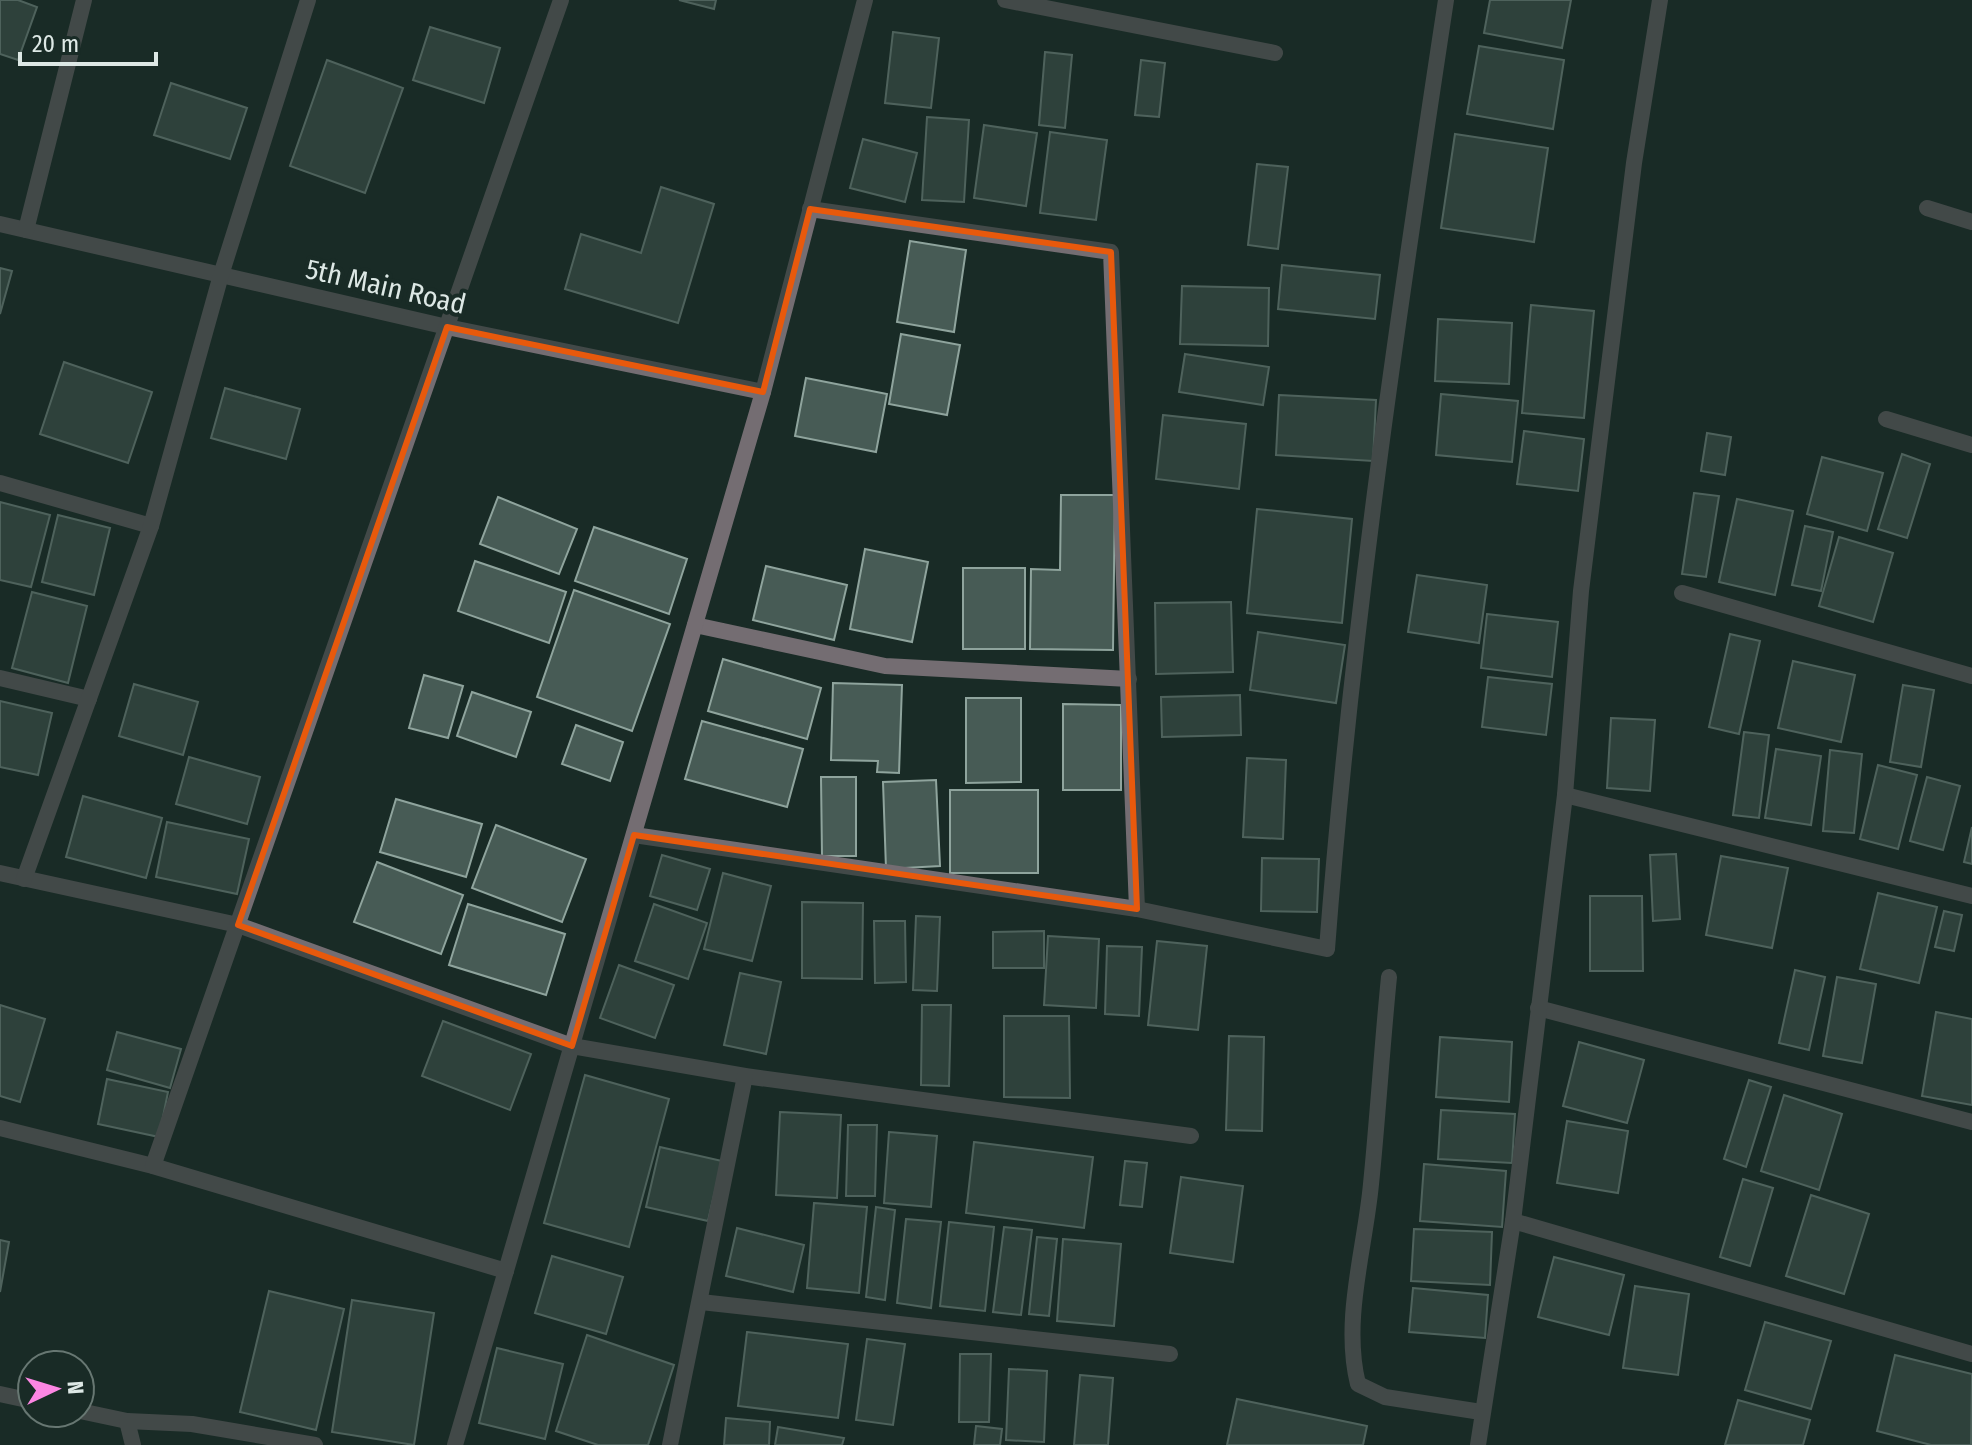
<svg xmlns="http://www.w3.org/2000/svg" width="1972" height="1445" font-family="'Fira Sans Condensed',sans-serif">
<style>
.building{fill:#475b55;stroke:#8fa49d;stroke-width:2}
.lines{fill:none;stroke-linecap:round;stroke-linejoin:round}
.minor{stroke:#746d72;stroke-width:16}
.marked{fill:none;stroke:#e8590c;stroke-width:6;stroke-linejoin:round}
.labels{text-anchor:middle;stroke-width:8;stroke-linejoin:round;paint-order:stroke}
.street-label{font-size:28px;fill:#dde8e5;stroke:#192b26}
</style>
<rect width="100%" height="100%" fill="#192b26"/>
<!-- building -->
<g class="building">
<polygon points="0,0 18,0 37,7 18,60 0,54"/>
<polygon points="679,0 716,0 714,9"/>
<polygon points="1490,0 1571,0 1562,48 1484,33"/>
<polygon points="430,27 500,48 484,103 413,80"/>
<polygon points="893,32 939,38 931,108 885,103"/>
<polygon points="1479,46 1564,60 1553,129 1467,114"/>
<polygon points="1045,52 1072,55 1065,128 1039,125"/>
<polygon points="327,60 403,88 365,193 290,166"/>
<polygon points="1141,60 1165,63 1159,117 1135,115"/>
<polygon points="171,83 247,108 230,159 154,135"/>
<polygon points="927,117 969,120 964,202 922,200"/>
<polygon points="984,125 1037,133 1026,206 974,198"/>
<polygon points="1050,132 1107,140 1096,220 1040,213"/>
<polygon points="1455,134 1548,148 1534,242 1441,228"/>
<polygon points="863,139 917,153 905,202 850,188"/>
<polygon points="1257,164 1288,167 1278,249 1248,245"/>
<polygon points="661,187 714,204 678,323 565,289 581,234 641,253"/>
<polygon points="910,241 966,250 954,332 897,322"/>
<polygon points="1282,265 1380,275 1375,319 1278,309"/>
<polygon points="0,268 12,271 0,314"/>
<polygon points="1182,286 1269,288 1268,346 1180,344"/>
<polygon points="1531,305 1594,311 1584,418 1522,413"/>
<polygon points="1438,319 1512,323 1509,384 1435,381"/>
<polygon points="901,334 960,345 947,415 889,404"/>
<polygon points="1185,354 1269,367 1263,405 1179,392"/>
<polygon points="64,362 152,392 128,463 40,434"/>
<polygon points="806,378 887,394 876,452 795,436"/>
<polygon points="225,388 300,409 286,459 211,438"/>
<polygon points="1441,394 1518,401 1512,462 1436,455"/>
<polygon points="1279,395 1376,400 1373,461 1276,455"/>
<polygon points="1163,415 1246,424 1239,489 1156,479"/>
<polygon points="1524,431 1584,439 1578,491 1517,484"/>
<polygon points="1707,433 1731,437 1725,475 1701,471"/>
<polygon points="1902,454 1930,464 1907,538 1878,529"/>
<polygon points="1822,457 1883,473 1867,531 1807,514"/>
<polygon points="1694,493 1719,496 1706,577 1682,574"/>
<polygon points="1061,495 1115,495 1113,650 1030,649 1031,569 1060,570"/>
<polygon points="498,497 577,529 559,574 480,544"/>
<polygon points="1737,499 1793,511 1775,595 1719,582"/>
<polygon points="0,502 50,515 31,587 0,580"/>
<polygon points="1257,509 1352,519 1342,623 1247,613"/>
<polygon points="58,515 110,528 94,595 42,582"/>
<polygon points="1805,526 1833,532 1821,591 1792,585"/>
<polygon points="594,527 687,559 669,614 575,581"/>
<polygon points="1839,537 1893,553 1873,622 1819,606"/>
<polygon points="865,549 928,562 912,642 850,629"/>
<polygon points="475,561 566,592 549,643 458,611"/>
<polygon points="766,566 847,585 834,640 753,620"/>
<rect x="963" y="568" width="62" height="81"/>
<polygon points="1417,575 1487,585 1479,643 1408,632"/>
<polygon points="574,590 670,624 632,731 537,697"/>
<polygon points="32,592 87,606 68,683 12,668"/>
<polygon points="1231,602 1233,672 1156,674 1155,603"/>
<polygon points="1487,614 1558,622 1552,677 1481,668"/>
<polygon points="1258,632 1345,645 1336,703 1250,690"/>
<polygon points="1730,634 1760,641 1739,734 1709,727"/>
<polygon points="723,659 821,688 807,739 708,711"/>
<polygon points="1793,661 1855,675 1841,742 1778,728"/>
<polygon points="424,675 463,686 448,738 409,728"/>
<polygon points="1488,677 1552,684 1546,735 1482,727"/>
<polygon points="833,683 902,685 899,773 877,772 878,761 831,760"/>
<polygon points="134,684 198,702 183,755 119,736"/>
<polygon points="1903,685 1934,690 1921,767 1890,762"/>
<polygon points="472,692 531,712 516,757 457,736"/>
<polygon points="1240,695 1241,735 1162,737 1161,697"/>
<polygon points="966,698 1021,698 1021,782 966,783"/>
<polygon points="0,701 52,713 38,775 0,767"/>
<polygon points="1063,704 1121,705 1121,790 1063,790"/>
<polygon points="1611,718 1655,720 1650,791 1607,788"/>
<polygon points="702,721 803,749 787,807 685,779"/>
<polygon points="576,725 623,742 610,781 562,764"/>
<polygon points="1744,732 1769,735 1759,818 1733,815"/>
<polygon points="1776,749 1821,756 1811,825 1765,818"/>
<polygon points="1830,750 1862,754 1854,833 1823,831"/>
<polygon points="189,757 260,777 247,824 176,804"/>
<polygon points="1247,758 1286,760 1283,839 1243,837"/>
<polygon points="1878,765 1917,775 1898,849 1860,839"/>
<polygon points="821,777 856,777 856,856 822,856"/>
<polygon points="1927,777 1960,786 1943,850 1910,841"/>
<polygon points="936,780 940,866 886,869 883,782"/>
<rect x="950" y="790" width="88" height="83"/>
<polygon points="83,796 162,818 146,878 66,857"/>
<polygon points="396,799 482,824 466,877 380,852"/>
<polygon points="167,822 249,839 237,894 156,877"/>
<polygon points="496,825 586,859 562,922 472,888"/>
<polygon points="1972,827 1972,864 1964,862"/>
<polygon points="1676,854 1680,919 1653,921 1650,855"/>
<polygon points="662,855 710,869 697,910 650,896"/>
<polygon points="1721,856 1788,868 1772,948 1706,935"/>
<polygon points="1262,858 1319,859 1317,912 1261,911"/>
<polygon points="377,862 463,895 441,954 354,922"/>
<polygon points="723,873 771,886 752,961 704,949"/>
<polygon points="1878,893 1937,907 1919,983 1860,969"/>
<polygon points="1590,896 1642,896 1643,971 1590,971"/>
<polygon points="802,902 863,903 862,979 802,978"/>
<polygon points="468,904 565,934 546,995 449,965"/>
<polygon points="654,904 707,923 688,979 635,961"/>
<polygon points="1944,911 1962,915 1954,951 1935,947"/>
<polygon points="916,916 940,917 937,991 913,990"/>
<polygon points="874,921 905,921 906,982 875,983"/>
<polygon points="1044,931 1044,968 993,968 993,932"/>
<polygon points="1048,936 1099,939 1096,1008 1044,1005"/>
<polygon points="1157,941 1207,946 1198,1030 1148,1025"/>
<polygon points="1107,946 1142,947 1139,1016 1105,1014"/>
<polygon points="619,965 674,985 655,1038 600,1018"/>
<polygon points="1795,970 1825,977 1809,1050 1779,1043"/>
<polygon points="740,973 781,982 766,1054 724,1045"/>
<polygon points="1837,977 1876,984 1862,1063 1823,1056"/>
<polygon points="0,1005 45,1019 20,1102 0,1096"/>
<polygon points="922,1005 951,1005 949,1086 921,1085"/>
<polygon points="1936,1012 1972,1019 1972,1105 1922,1096"/>
<polygon points="1004,1016 1069,1016 1070,1098 1004,1097"/>
<polygon points="443,1021 531,1054 510,1110 422,1076"/>
<polygon points="117,1032 181,1049 170,1088 107,1070"/>
<polygon points="1229,1036 1264,1037 1262,1131 1226,1130"/>
<polygon points="1440,1037 1512,1042 1509,1102 1436,1097"/>
<polygon points="1579,1042 1644,1060 1627,1123 1563,1106"/>
<polygon points="585,1075 669,1099 629,1247 544,1223"/>
<polygon points="107,1079 168,1092 159,1137 98,1124"/>
<polygon points="1749,1080 1771,1087 1746,1167 1724,1159"/>
<polygon points="1784,1095 1842,1114 1819,1190 1761,1171"/>
<polygon points="1441,1110 1515,1114 1512,1163 1438,1159"/>
<polygon points="780,1112 841,1115 837,1198 776,1195"/>
<polygon points="1567,1121 1628,1131 1618,1193 1557,1183"/>
<polygon points="848,1125 877,1125 875,1196 846,1196"/>
<polygon points="889,1132 937,1136 931,1207 884,1203"/>
<polygon points="974,1142 1093,1157 1084,1228 966,1213"/>
<polygon points="660,1147 722,1161 708,1221 646,1207"/>
<polygon points="1125,1161 1147,1163 1142,1207 1120,1205"/>
<polygon points="1424,1164 1506,1171 1502,1227 1420,1221"/>
<polygon points="1181,1177 1243,1186 1233,1262 1170,1253"/>
<polygon points="1743,1179 1773,1188 1750,1266 1720,1257"/>
<polygon points="1811,1195 1869,1214 1844,1294 1786,1276"/>
<polygon points="814,1203 867,1207 859,1293 807,1288"/>
<polygon points="876,1207 895,1210 885,1300 866,1297"/>
<polygon points="906,1219 941,1222 931,1308 897,1303"/>
<polygon points="949,1222 994,1227 985,1311 940,1306"/>
<polygon points="1004,1227 1032,1230 1021,1315 993,1312"/>
<polygon points="737,1228 804,1245 793,1292 726,1276"/>
<polygon points="1414,1229 1492,1232 1490,1285 1411,1281"/>
<polygon points="1037,1237 1057,1239 1049,1316 1029,1314"/>
<polygon points="1063,1239 1121,1244 1114,1326 1057,1321"/>
<polygon points="0,1240 9,1242 0,1292"/>
<polygon points="552,1256 623,1277 606,1334 535,1313"/>
<polygon points="1554,1257 1624,1275 1609,1335 1538,1317"/>
<polygon points="1635,1286 1689,1294 1678,1375 1623,1368"/>
<polygon points="1413,1288 1488,1295 1485,1338 1409,1332"/>
<polygon points="269,1291 344,1309 316,1430 240,1412"/>
<polygon points="352,1300 434,1313 414,1445 332,1432"/>
<polygon points="1765,1322 1831,1341 1811,1409 1745,1390"/>
<polygon points="747,1332 848,1344 838,1418 738,1406"/>
<polygon points="587,1335 674,1365 648,1445 598,1445 556,1431"/>
<polygon points="867,1339 905,1344 893,1425 856,1420"/>
<polygon points="497,1348 563,1364 545,1439 479,1423"/>
<polygon points="960,1354 991,1354 989,1422 959,1422"/>
<polygon points="1895,1355 1972,1374 1971,1445 1931,1445 1877,1431"/>
<polygon points="1009,1369 1047,1371 1044,1442 1006,1440"/>
<polygon points="1080,1375 1113,1378 1108,1445 1074,1445"/>
<polygon points="1237,1399 1367,1426 1363,1445 1227,1445"/>
<polygon points="1738,1400 1810,1420 1803,1445 1725,1445"/>
<polygon points="726,1418 770,1422 769,1445 724,1445"/>
<polygon points="976,1426 1002,1429 1000,1445 974,1445"/>
<polygon points="778,1427 844,1438 842,1445 775,1445"/>
</g>
<g class="lines">
<!-- minor -->
<g class="minor">
<polyline points="1005,0 1275,53"/>
<polyline points="1927,208 1972,222"/>
<polyline points="810,209 1111,252 1137,909"/>
<polyline points="0,224 447,327 763,392"/>
<polyline points="26,230 84,0"/>
<polyline points="1886,419 1972,445"/>
<polyline points="0,483 151,526"/>
<polyline points="1682,593 1972,676"/>
<polyline points="695,625 885,666 1129,679"/>
<polyline points="0,678 89,699"/>
<polyline points="1565,795 1972,896"/>
<path d="M634,835L1137,909L1327,949C1351,631 1398,315 1446,0"/>
<polyline points="0,873 238,925 572,1046 745,1076 1191,1136"/>
<polyline points="24,879 151,526 221,275 308,0"/>
<path d="M1389,977C1382,1046 1378,1115 1371,1184C1365,1249 1342,1320 1358,1384L1385,1397L1481,1412"/>
<polyline points="1538,1008 1972,1122"/>
<polyline points="0,1128 153,1166 506,1271"/>
<polyline points="153,1166 561,0"/>
<polyline points="1513,1221 1972,1354"/>
<polyline points="701,1302 1170,1354"/>
<polyline points="0,1394 32,1401"/>
<polyline points="80,1411 127,1421"/>
<polyline points="133,1445 127,1421 192,1424 315,1445"/>
<polyline points="455,1445 763,392 865,0"/>
<polyline points="670,1445 745,1076"/>
<polyline points="1478,1445 1513,1221 1565,795 1581,591 1634,163 1660,0"/>
</g>
</g>
<!-- marked area -->
<path d="M0 0H1972V1445H0ZM810,209L1111,252L1137,909L634,835L572,1046L238,925L447,327L763,392Z" fill="#192b26" fill-opacity=".55" fill-rule="evenodd"/>
<path class="marked" d="M810,209L1111,252L1137,909L634,835L572,1046L238,925L447,327L763,392Z"/>
<g class="labels">
<!-- street labels -->
<g class="street-label">
<text transform="translate(386 286) rotate(13)" y="10">5th Main Road</text>
</g>
</g>
<!-- north arrow -->
<g transform="translate(56 1389) rotate(86)"><circle r="38" fill="#192b26" stroke="#677772" stroke-width="2"/>
<path d="M0-6L14 30L0 20L-14 30Z" fill="#fc86e3"/>
<text y="-12" font-size="22" font-weight="bold" text-anchor="middle" fill="#dde8e5">N</text>
</g>
<!-- scale -->
<path d="M20 52v12h136v-12" fill="none" stroke="#dde8e5" stroke-width="4"/>
<text x="32" y="52" font-size="24" fill="#dde8e5" stroke="#192b26" stroke-width="6" paint-order="stroke">20 m</text>
</svg>
